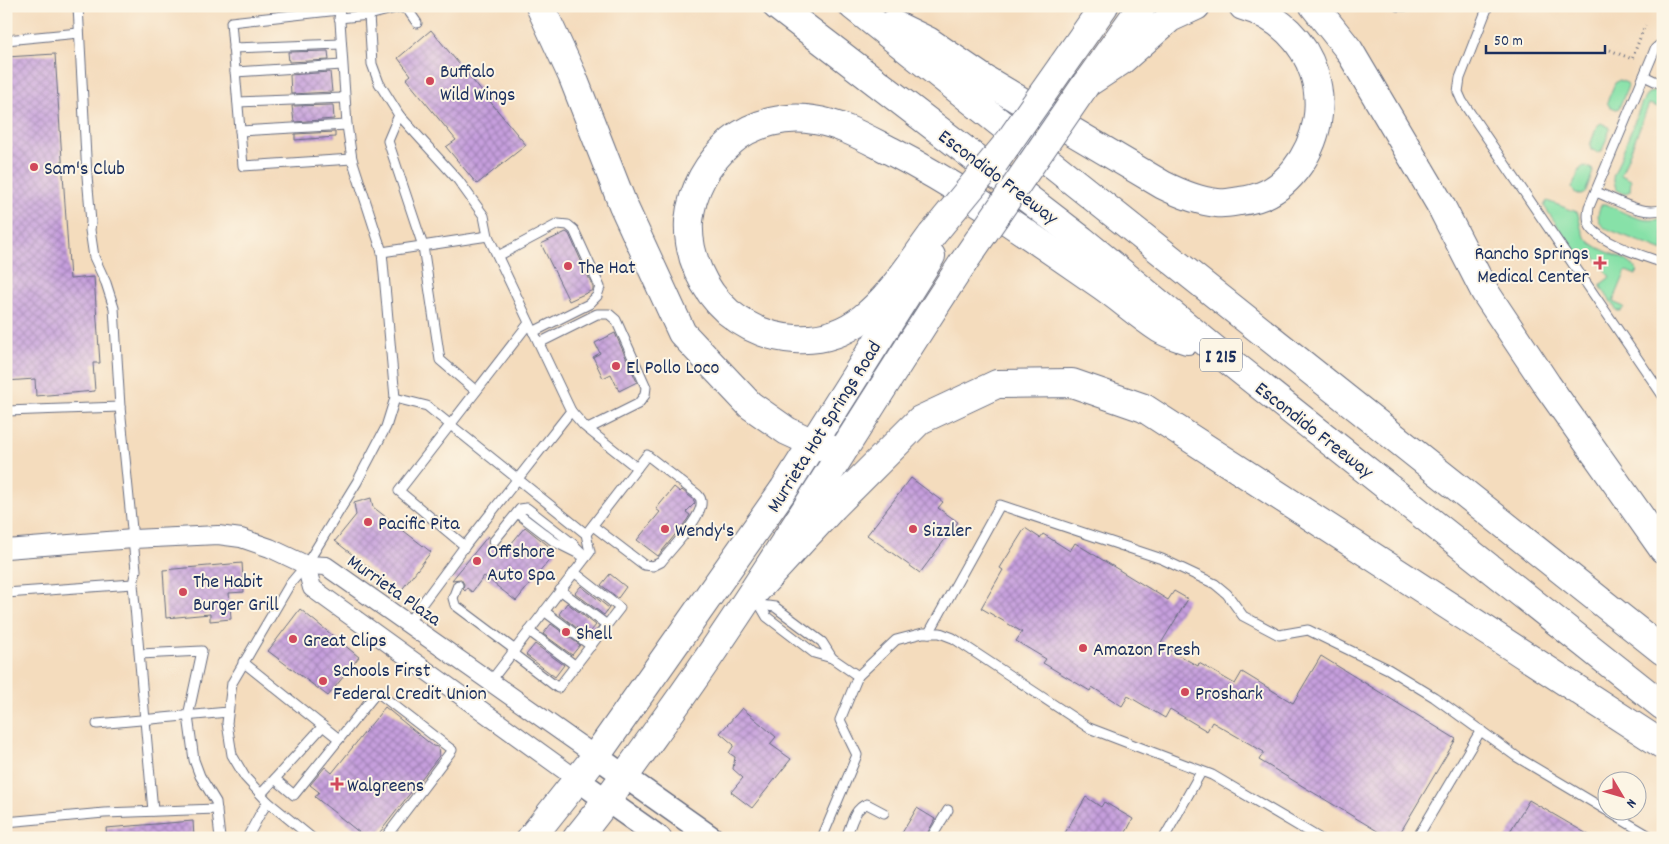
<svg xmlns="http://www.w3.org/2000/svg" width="1669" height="844" font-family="Dekko,sans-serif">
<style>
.grass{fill:#87e1a8;stroke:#518883}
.building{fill:url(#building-cross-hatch)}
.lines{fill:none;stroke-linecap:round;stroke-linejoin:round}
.service-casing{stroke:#676c7f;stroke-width:11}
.minor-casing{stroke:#676c7f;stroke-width:20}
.tertiary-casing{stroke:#676c7f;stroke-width:25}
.primary-casing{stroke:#676c7f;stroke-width:30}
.motorway-casing{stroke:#676c7f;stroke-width:30}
.path{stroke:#676c7f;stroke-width:3;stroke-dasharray:1 4;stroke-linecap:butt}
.service{stroke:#fff;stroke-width:9}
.minor{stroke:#fff;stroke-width:18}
.tertiary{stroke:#fff;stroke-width:22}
.primary{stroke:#fff;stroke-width:28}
.motorway{stroke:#fff;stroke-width:28}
.primary-bridge-casing{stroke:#676c7f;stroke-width:30;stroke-linecap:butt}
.motorway-bridge-casing{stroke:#676c7f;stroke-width:30;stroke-linecap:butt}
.primary-bridge{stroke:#fff;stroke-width:28}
.motorway-bridge{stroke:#fff;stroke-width:28}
.poi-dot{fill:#d1495b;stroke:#fcf5e5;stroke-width:2}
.labels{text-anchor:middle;stroke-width:4;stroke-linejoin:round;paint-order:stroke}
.shield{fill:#fcf5e5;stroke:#5e6a86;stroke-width:1}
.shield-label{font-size:19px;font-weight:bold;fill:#1b2f5e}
.poi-label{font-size:20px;fill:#1b2f5e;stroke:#fcf5e5;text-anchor:start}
.street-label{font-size:20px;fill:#1b2f5e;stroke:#fcf5e5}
</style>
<defs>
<pattern id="building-cross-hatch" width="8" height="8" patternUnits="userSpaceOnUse" patternTransform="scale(1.25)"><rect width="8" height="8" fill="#c69fdd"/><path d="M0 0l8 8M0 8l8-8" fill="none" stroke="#a082b6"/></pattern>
</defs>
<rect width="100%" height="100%" fill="#fcf5e5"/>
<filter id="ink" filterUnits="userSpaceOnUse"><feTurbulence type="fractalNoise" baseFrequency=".02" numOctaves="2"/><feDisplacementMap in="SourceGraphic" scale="10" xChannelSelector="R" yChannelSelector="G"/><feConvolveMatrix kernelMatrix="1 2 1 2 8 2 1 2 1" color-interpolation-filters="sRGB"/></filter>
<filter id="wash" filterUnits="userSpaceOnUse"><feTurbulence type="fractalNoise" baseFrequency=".0096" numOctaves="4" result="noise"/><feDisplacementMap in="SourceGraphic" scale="20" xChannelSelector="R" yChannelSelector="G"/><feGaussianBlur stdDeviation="1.12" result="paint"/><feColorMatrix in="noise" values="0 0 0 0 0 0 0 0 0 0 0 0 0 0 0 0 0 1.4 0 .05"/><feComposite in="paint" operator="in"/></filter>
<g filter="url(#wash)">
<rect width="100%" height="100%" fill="#f4dcbd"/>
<!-- grass -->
<g class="grass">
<polygon points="1619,80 1627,83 1628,86 1619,108 1616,109 1609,106 1607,102 1615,83"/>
<polygon points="1658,91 1663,93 1661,108 1649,104 1621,175 1631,180 1630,191 1624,194 1616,189 1613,177 1642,102 1648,93"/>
<polygon points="1601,123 1609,127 1610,129 1602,151 1598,153 1591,149 1590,145 1597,126"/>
<polygon points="1584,166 1592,169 1593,172 1585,193 1581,195 1574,192 1572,188 1580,169"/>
<path d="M1547,201L1577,212C1581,220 1579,230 1586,238C1599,254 1624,253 1637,270L1636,275L1626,271L1613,302L1624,307L1621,311H1617L1601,287V284L1610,277L1591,251L1579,257L1544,206Z"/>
<path d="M1602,204H1606C1624,212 1642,225 1663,218V251L1605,228C1596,221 1597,212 1602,204Z"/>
</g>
<g id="blocks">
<!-- building -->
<g class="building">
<polygon points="431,30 526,145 477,184 446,147 456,140 406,79 411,75 398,58"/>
<polygon points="328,51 329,60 289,62 288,52"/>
<polygon points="55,54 70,279 94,277 100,363 93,363 95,391 36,396 35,379 6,381 6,57"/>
<polygon points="330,72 332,92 291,94 290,75"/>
<polygon points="333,105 334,119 294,122 292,106"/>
<polygon points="335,132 335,137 295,140 295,134"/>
<polygon points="566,232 569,234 593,287 593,290 569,301 541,244"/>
<polygon points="615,333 637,382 619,391 611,374 603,378 593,357 600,353 595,343"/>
<polygon points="911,478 943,502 938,508 958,522 920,573 867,535"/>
<polygon points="674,487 680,492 682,490 693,499 695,503 686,512 690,515 687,520 658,556 637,540 660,512 656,509"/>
<polygon points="371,498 373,507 431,552 400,592 335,541 356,515 354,503"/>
<polygon points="525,527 556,552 516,601 484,576 472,592 467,588 465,591 463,589 464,584 461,579 452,580 488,536 489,537 488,543 490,546 496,547 499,545 506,550"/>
<polygon points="1025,528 1040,538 1043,534 1070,551 1075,543 1168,600 1174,591 1188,599 1160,645 1198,666 1199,663 1235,684 1242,672 1293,703 1321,656 1456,739 1397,838 1389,838 1259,760 1264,752 1212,722 1207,731 1170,709 1165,718 1128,696 1122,706 1092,687 1090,691 1043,663 1046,659 1016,641 1022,632 981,608 1003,570 1000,568"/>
<polygon points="242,563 244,592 229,593 231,619 210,621 210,614 166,618 163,570"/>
<polygon points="610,574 626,587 618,598 601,585"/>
<polygon points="581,586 609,608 604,615 575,593"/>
<polygon points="567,603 596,625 587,636 559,614"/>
<polygon points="300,609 359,657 328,696 268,651"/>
<polygon points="551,624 580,645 572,655 543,634"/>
<polygon points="535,644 564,665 555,677 526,655"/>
<polygon points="385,707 433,746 438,747 439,756 377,836 365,837 315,797 319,792 310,785 325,767 332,773"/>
<polygon points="742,708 776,737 770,744 791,759 752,808 731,792 743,778 733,769 735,757 729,753 734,745 720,733"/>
<polygon points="1086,797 1101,807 1104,802 1133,819 1123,838 1062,838"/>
<polygon points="1529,800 1594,838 1506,838"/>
<polygon points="917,808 935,819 925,838 899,838"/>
<polygon points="193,821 194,838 107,838 106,828"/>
</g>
</g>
</g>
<g filter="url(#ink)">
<use href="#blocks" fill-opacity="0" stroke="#676c7f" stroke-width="1"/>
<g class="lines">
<defs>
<g id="service">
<polyline points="78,6 87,176 91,222 90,230 94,257 106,283 114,308 120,407 136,570 133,584 153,811"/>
<polyline points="1398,6 1405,6"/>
<polyline points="1488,6 1460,78 1458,92 1462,101 1663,396"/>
<polyline points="339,10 231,22 243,166 352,159"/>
<polyline points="369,15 400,7 408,10 417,23"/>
<polyline points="339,18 369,15 372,64 379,83 399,115 388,141 423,246 440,360 476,391"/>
<polyline points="6,40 79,33"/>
<path d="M1663,42L1655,49L1653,54L1589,207C1588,213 1587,219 1590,226C1600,243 1644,256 1663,263"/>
<polyline points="233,48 341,44"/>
<polyline points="235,72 342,65"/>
<polyline points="1644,76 1663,85"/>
<polyline points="238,102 344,98"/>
<polyline points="399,115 458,180 484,216 488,236"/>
<polyline points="240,131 347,125"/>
<path d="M1596,192C1615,199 1643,217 1663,209"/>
<polyline points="382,252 488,236 571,411 465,546 407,624"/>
<polyline points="498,256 558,224 568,225 574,230 600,287 597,296 589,304 533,332"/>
<polyline points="539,343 597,314 609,314 616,320 646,387 645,395 638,404 588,429"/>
<polyline points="395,398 427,406 586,534 590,552 490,682"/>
<polyline points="6,411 120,407"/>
<polyline points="571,411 584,426 637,468"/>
<polyline points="517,513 555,542 583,556"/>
<path d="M586,534L647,455L697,494C699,496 701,498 701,501C704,516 670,550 661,562L653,566L644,565L593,526"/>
<polyline points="494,541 520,509 527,508 572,543 586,557"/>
<polyline points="465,546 399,491 529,323"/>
<polyline points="458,585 453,598 455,605 515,650"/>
<polyline points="560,590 607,625"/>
<polyline points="6,593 133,584"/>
<polyline points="751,599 760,605 767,617 814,653 832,658 858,676"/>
<polyline points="760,605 775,607 822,642 832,658"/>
<polyline points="544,611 591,646"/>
<polyline points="529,631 576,666"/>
<polyline points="929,633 1000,505 1162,559 1215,584 1227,594 1243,616 1279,635 1308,630 1388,669 1434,697 1517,757 1606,810"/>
<polyline points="512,653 558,688 620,608 574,572"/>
<polyline points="140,654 202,651 188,716 194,760 200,776 216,802 220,838"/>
<polyline points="243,662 339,739"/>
<polyline points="97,724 228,712"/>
<polyline points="275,779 294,795 377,692 452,750 385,838"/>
<polyline points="261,794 323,726"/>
<polyline points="1609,812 1653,838"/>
<polyline points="6,822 104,813 217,809"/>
<polyline points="247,838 260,814 268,802"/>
<polyline points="312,838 268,802 245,777 232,755 227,723 232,683 290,584 306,565 357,482 386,427 395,398 382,252 352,159 347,125 339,6"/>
<polyline points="822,838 857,755 840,720 858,676 896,640 923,633 940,633 953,638 1089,728 1212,775 1319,838"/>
<path d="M846,838C851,825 854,808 867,804L884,813"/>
<polyline points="931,838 948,810"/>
<polyline points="1164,838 1201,772"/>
<polyline points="1417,838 1481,730"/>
</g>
<g id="minor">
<polyline points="6,549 133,539 218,535 241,538 270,548 306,565 326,566 596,756"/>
<polyline points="306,565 312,588 578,780"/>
</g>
<g id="tertiary">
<polyline points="596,756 712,838"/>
<polyline points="578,780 660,838"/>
</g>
<g id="primary">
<polyline points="1062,66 1104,6"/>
<polyline points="1087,83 1142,6"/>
<polyline points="531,838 596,756 784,489 931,256"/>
<path d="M577,838C611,797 641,753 672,710C775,565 865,412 963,263"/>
</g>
<g id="motorway">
<polyline points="540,6 572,75 623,205 682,333 750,405 787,431 813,443 841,453"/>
<polyline points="777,6 1082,240 1219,353 1663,706"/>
<polyline points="853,6 1663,651"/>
<polyline points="1314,6 1349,50 1440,204 1485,292 1547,385 1663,549"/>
<path d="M893,24L928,41L984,79L1163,185C1181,194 1198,201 1217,203C1225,204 1233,202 1240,201C1262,199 1281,188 1295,170C1342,111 1316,26 1243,6"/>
<polyline points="1086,84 1121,61 1170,18 1196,6"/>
<path d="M932,235C911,263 891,296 863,318C823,350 767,344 728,312C703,290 687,255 689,221C692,190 708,162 732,141C753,123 787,115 814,120C842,124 867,139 891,151C965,189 1033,238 1101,285C1121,299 1140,316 1160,329C1168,334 1178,337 1187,340"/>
<polyline points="749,598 833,507 920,420 997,384 1072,383 1144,408 1663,745"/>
</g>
</defs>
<!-- service casing -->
<use href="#service" class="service-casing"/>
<!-- minor casing -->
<use href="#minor" class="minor-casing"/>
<!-- tertiary casing -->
<use href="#tertiary" class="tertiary-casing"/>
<!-- primary casing -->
<use href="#primary" class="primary-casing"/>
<!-- motorway casing -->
<use href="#motorway" class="motorway-casing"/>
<!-- path -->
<polyline class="path" points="1610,50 1632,59 1645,25"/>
<!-- service -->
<use href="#service" class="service"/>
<!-- minor -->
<use href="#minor" class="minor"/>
<!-- tertiary -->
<use href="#tertiary" class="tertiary"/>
<!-- primary -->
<use href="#primary" class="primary"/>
<!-- motorway -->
<use href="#motorway" class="motorway"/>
<defs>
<g id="primary-bridge">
<polyline points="994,163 1062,66"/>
<polyline points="963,263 1086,84"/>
</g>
<polyline id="motorway-bridge" points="932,235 1007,144"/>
</defs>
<!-- primary-bridge casing -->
<use href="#primary-bridge" class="primary-bridge-casing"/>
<!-- motorway-bridge casing -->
<use href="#motorway-bridge" class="motorway-bridge-casing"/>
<!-- primary-bridge -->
<use href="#primary-bridge" class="primary-bridge"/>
<!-- motorway-bridge -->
<use href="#motorway-bridge" class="motorway-bridge"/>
</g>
</g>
<!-- markers -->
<g class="poi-dot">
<circle cx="430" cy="81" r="5"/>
<circle cx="34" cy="167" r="5"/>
<path d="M1597.5 255.5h5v5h5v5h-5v5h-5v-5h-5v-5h5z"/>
<circle cx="568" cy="266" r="5"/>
<circle cx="616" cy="366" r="5"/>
<circle cx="368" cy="522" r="5"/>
<circle cx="665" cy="529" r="5"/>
<circle cx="913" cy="529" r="5"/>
<circle cx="477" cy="561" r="5"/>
<circle cx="183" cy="592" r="5"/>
<circle cx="566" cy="632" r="5"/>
<circle cx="293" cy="639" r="5"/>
<circle cx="1083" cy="648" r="5"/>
<circle cx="323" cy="681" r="5"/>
<circle cx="1185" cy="692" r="5"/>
<path d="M334.5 776.5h5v5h5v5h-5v5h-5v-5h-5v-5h5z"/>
</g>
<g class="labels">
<!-- shield labels -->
<rect class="shield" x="1200" y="338.5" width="42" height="33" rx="4"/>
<g class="shield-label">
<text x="1221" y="362">I 215</text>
</g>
<!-- poi labels -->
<g class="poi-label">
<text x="440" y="77">Buffalo<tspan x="440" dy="23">Wild Wings</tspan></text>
<text x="44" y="174">Sam's Club</text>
<text x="1589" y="259" text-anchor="end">Rancho Springs<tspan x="1589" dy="23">Medical Center</tspan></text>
<text x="578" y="273">The Hat</text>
<text x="626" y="373">El Pollo Loco</text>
<text x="378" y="529">Pacific Pita</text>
<text x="675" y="536">Wendy's</text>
<text x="923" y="536">Sizzler</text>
<text x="487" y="557">Offshore<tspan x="487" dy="23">Auto Spa</tspan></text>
<text x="193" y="587">The Habit<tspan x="193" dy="23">Burger Grill</tspan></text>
<text x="576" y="639">Shell</text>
<text x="303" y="646">Great Clips</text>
<text x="1093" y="655">Amazon Fresh</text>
<text x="333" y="676">Schools First<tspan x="333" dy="23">Federal Credit Union</tspan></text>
<text x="1195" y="699">Proshark</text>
<text x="347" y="791">Walgreens</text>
</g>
<!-- street labels -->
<g class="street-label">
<text transform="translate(999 176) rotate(37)" y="7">Escondido Freeway</text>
<text transform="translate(823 426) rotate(-58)" y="7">Murrieta Hot Springs Road</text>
<text transform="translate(1315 429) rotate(38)" y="7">Escondido Freeway</text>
<text transform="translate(395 589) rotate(35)" y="7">Murrieta Plaza</text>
</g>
</g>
<!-- margin -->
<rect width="1669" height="844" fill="none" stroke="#fcf5e5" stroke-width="25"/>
<!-- north arrow -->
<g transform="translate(1622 796) rotate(128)"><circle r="24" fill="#fcf5e5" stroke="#a2a6af"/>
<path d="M0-4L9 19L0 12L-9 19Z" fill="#d1495b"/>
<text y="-8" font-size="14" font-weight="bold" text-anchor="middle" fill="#1b2f5e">N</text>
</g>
<!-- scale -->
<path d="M1486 45v8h119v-8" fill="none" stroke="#1b2f5e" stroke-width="2.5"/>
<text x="1494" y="45" font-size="15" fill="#1b2f5e" stroke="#fcf5e5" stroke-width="4" paint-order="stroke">50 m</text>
</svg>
